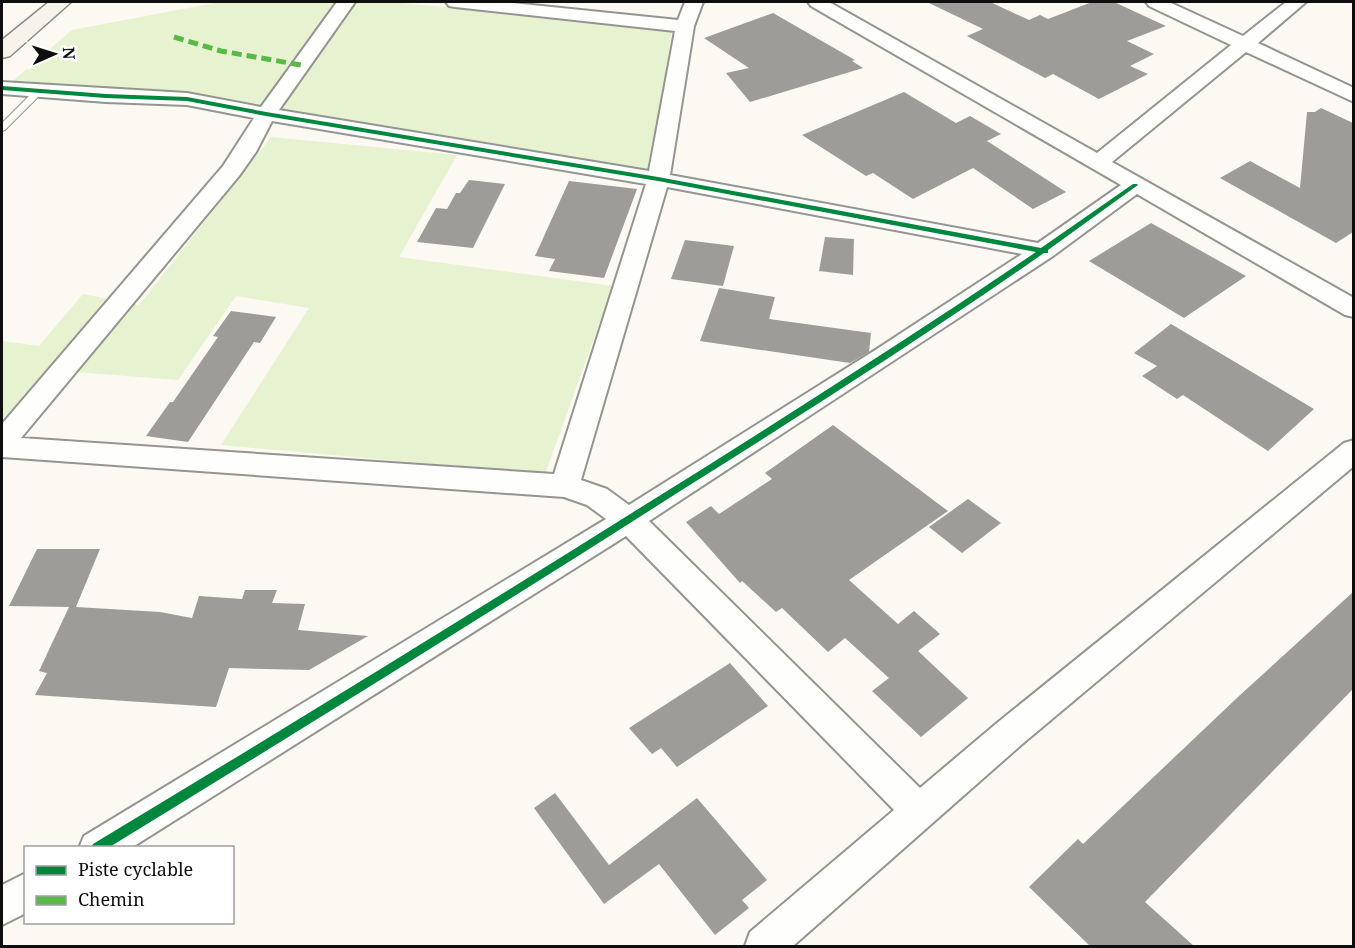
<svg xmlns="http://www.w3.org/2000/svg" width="1355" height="948" font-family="'Noto Serif',serif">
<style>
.green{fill:#e7f2d0}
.building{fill:#9e9c98}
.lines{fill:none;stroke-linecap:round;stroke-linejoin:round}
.service-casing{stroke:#959491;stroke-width:2}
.minor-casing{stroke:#959491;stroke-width:4}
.secondary-casing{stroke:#8b8a87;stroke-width:3}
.service{fill:#fefefd;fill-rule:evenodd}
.minor{fill:#fefefd;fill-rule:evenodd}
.secondary{fill:#f5f3ea;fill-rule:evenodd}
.quiet{stroke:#58b947;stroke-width:5;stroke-dasharray:10 5;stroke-linecap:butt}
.cycleway-casing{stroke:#fff;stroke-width:4}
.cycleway{fill:#00873e;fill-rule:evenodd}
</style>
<rect width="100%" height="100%" fill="#fbf9f2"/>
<!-- green -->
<g class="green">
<polygon points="220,2 391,2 672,29 652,169 13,81 72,30"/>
<polygon points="271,137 457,155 399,257 613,286 545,474 221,445 309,308 236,296 178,380 63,371 2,419 2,341 39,346 83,294 139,305"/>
</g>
<!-- building -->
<g class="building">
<polygon points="927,2 990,2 1029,20 1040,15 1048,19 1092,2 1114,2 1166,26 1127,41 1154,54 1130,66 1148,74 1099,99 1053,74 1045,78 967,36 983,29"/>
<polygon points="773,13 855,60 852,61 863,68 750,102 726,73 749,68 704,38"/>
<polygon points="904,92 956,123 970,116 1001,134 987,141 1066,192 1033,209 973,168 913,199 873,173 866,176 802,135"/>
<polygon points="1321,108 1353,123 1353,232 1336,243 1220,178 1250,161 1300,188 1307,112 1315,112"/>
<polygon points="469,180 505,184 473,248 417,242 436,208 447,209 456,193 460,193"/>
<polygon points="569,181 637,189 604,278 549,271 555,259 535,256"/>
<polygon points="1151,223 1169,233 1246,276 1184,318 1089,261"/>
<polygon points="825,237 854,239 853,275 819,271"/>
<polygon points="685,240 734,246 723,286 671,279"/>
<polygon points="719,288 775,297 769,319 871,333 869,352 850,363 700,341"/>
<polygon points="231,311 276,317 260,343 254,342 188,442 146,436 170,402 173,402 218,337 213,336"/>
<polygon points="1171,324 1230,359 1314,409 1268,451 1183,395 1177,399 1142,376 1157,366 1134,353"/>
<polygon points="833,425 948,511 849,580 898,624 914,611 940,634 918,651 968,698 921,737 872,691 889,678 845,638 828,652 782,608 776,612 742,581 740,583 686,522 711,506 719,514 772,479 765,473"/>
<polygon points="968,499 1001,523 962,553 929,527"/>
<polygon points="37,549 100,549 76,607 160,612 192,618 199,596 242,599 245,590 277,590 272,603 305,604 298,630 368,636 309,670 229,668 216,707 35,695 47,673 39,671 69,607 9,606"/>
<polygon points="1353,592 1353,689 1145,902 1194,946 1090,946 1029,887 1078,839 1083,844 1239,696"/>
<polygon points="730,663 768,706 677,767 661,748 652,754 629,728"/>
<polygon points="555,793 609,865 697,798 767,880 742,900 749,908 715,935 659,864 604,904 534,808"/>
</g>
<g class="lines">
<defs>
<polygon id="service" points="36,89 44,91 5,130 2,131 2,123"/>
<g id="minor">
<path d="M337,2H355L279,110L649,171L675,31L455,7L449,6L446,2H503L678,20L685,2H703L694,26L670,175L1038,243L1121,185L811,6L808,2H829L1097,153L1231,45L1149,6L1146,2H1169L1243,36L1286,2H1306L1258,43L1354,88V102L1246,52L1112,162L1354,298V317L1345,315L1137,194L1053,256L649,521L920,788L997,723L1344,443L1354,440V466L1021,745L793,946H745L750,932L894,810L626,536L131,848H79L84,836L606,519L587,505L564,497L2,457V424L223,166L254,118L187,105L106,102L2,94V82L187,93L261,107ZM272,121L646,184L554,474L21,438L239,176L256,152ZM667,187L1022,254L877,349L629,505L607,489L581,480Z"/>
<polygon points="26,873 26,913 2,925 2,885"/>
</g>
<polygon id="secondary" points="49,2 71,2 10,56 2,58 2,40"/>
</defs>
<!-- service casing -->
<use href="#service" class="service-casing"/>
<!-- minor casing -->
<use href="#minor" class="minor-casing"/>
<!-- secondary casing -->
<use href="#secondary" class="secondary-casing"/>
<!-- service -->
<use href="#service" class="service"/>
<!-- minor -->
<use href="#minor" class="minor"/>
<!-- secondary -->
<use href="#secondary" class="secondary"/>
<!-- quiet -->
<polyline class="quiet" points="174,37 221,51 301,65"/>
<defs>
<path id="cycleway" d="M2,86L106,94L187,97L266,112L658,177L1041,248L1133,184H1137L1138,185L1048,250V253H1044C927,335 806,412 685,488C494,610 302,729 108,848H91L93,844C272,736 450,627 627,516C765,430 902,343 1036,252L658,181L266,116L187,101L106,98L2,90Z"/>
</defs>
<!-- cycleway casing -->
<use href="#cycleway" class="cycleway-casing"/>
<!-- cycleway -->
<use href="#cycleway" class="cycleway"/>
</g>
<!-- border -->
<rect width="1355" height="948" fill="none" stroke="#0e0e0e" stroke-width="6"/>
<!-- legend -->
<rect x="24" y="846" width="210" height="78" fill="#ffffff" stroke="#9f9f9f" stroke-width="1.5"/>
<rect x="36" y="866" width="30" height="9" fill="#00873e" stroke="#9f9f9f" stroke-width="1.5"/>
<text x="78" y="876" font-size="18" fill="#0e0e0e">Piste cyclable</text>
<rect x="36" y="896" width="30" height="9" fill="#58b947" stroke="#9f9f9f" stroke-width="1.5"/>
<text x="78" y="906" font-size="18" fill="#0e0e0e">Chemin</text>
<!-- north arrow -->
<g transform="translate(54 54) rotate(87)" stroke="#ffffff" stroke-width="4.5" paint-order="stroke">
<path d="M0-4.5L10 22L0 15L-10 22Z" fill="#0e0e0e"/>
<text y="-9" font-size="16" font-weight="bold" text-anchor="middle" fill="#0e0e0e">N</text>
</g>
</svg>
